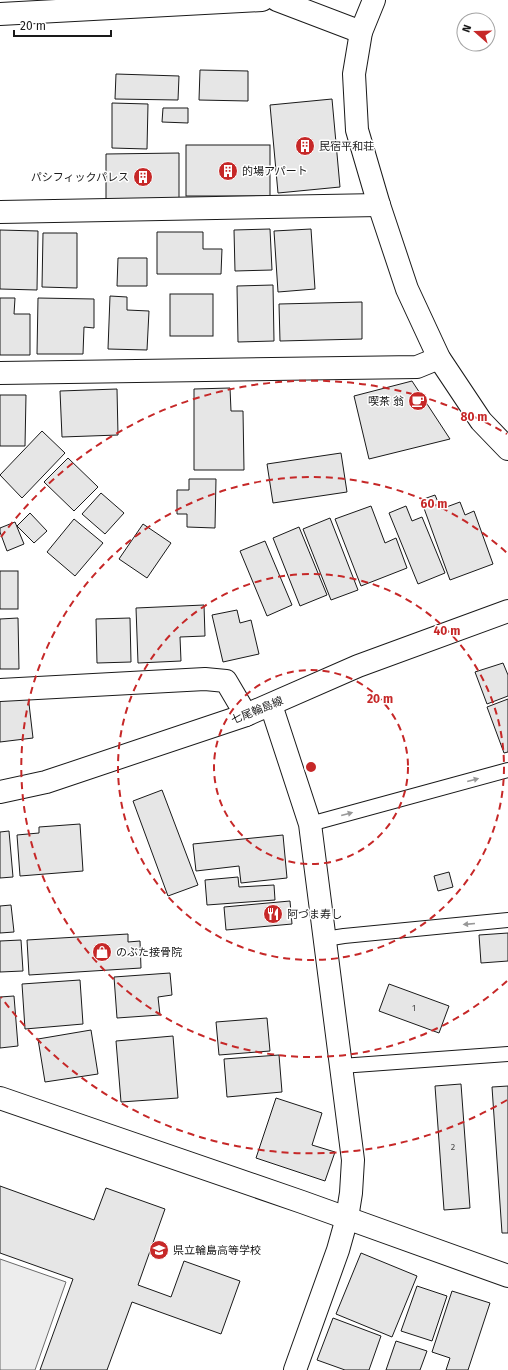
<svg xmlns="http://www.w3.org/2000/svg" width="508" height="1370" font-family="'Fira Sans','Noto Sans JP',sans-serif">
<style>
.built{fill:#ededed;stroke:#6a6a6a}
.building{fill:#e6e6e6;stroke:#1a1a1a}
.lines{fill:none;stroke-linecap:round;stroke-linejoin:round}
.service-casing{stroke:#1a1a1a;stroke-width:16}
.minor-casing{stroke:#1a1a1a;stroke-width:24}
.tertiary-casing{stroke:#1a1a1a;stroke-width:24}
.primary-casing{stroke:#1a1a1a;stroke-width:24}
.service{stroke:#fff;stroke-width:14}
.minor{stroke:#fff;stroke-width:22}
.tertiary{stroke:#fff;stroke-width:22}
.primary{stroke:#fff;stroke-width:22}
.oneway{fill:#989898}
.ring{fill:none;stroke:#c62828;stroke-width:2;stroke-dasharray:7 5}
.labels{text-anchor:middle;stroke-width:3;stroke-linejoin:round;paint-order:stroke}
.number-label{font-size:9px;fill:#4d4d4d}
.poi-label{font-size:11px;fill:#1a1a1a;stroke:#fff;text-anchor:start}
.street-label{font-size:11px;fill:#1a1a1a;stroke:#fff}
.centre{fill:#c62828;stroke:#fff;stroke-width:2}
.ring-label{font-size:12px;text-anchor:middle;font-weight:bold;fill:#c62828;stroke:#fff;stroke-width:3;stroke-linejoin:round;paint-order:stroke}
</style>
<rect width="100%" height="100%" fill="#fff"/>
<!-- built -->
<polygon class="built" points="0,1259 66,1282 35,1370 0,1370"/>
<!-- building -->
<g class="building">
<polygon points="200,70 248,71 248,101 199,100"/>
<polygon points="116,74 179,76 178,100 115,99"/>
<polygon points="332,99 340,187 278,193 270,105"/>
<polygon points="112,103 148,104 147,149 112,148"/>
<polygon points="163,108 188,108 188,123 162,122"/>
<rect x="186" y="145" width="84" height="51"/>
<polygon points="179,153 179,200 106,200 106,154"/>
<polygon points="270,229 272,270 235,271 234,230"/>
<polygon points="311,229 315,289 278,292 274,231"/>
<polygon points="0,230 38,231 37,290 0,289"/>
<polygon points="157,232 203,232 203,249 222,249 221,274 157,274"/>
<polygon points="43,233 77,233 77,288 42,287"/>
<polygon points="118,258 147,258 147,286 117,286"/>
<polygon points="273,285 274,341 238,342 237,286"/>
<rect x="170" y="294" width="43" height="42"/>
<polygon points="110,296 127,297 127,310 149,311 147,350 108,349"/>
<polygon points="0,298 15,298 14,314 30,314 30,355 0,355"/>
<polygon points="38,298 94,299 94,328 84,327 83,354 37,354"/>
<polygon points="362,302 362,339 280,341 279,304"/>
<polygon points="412,381 450,439 369,459 354,396"/>
<polygon points="230,388 231,411 243,411 244,470 194,470 194,389"/>
<polygon points="117,389 118,435 62,437 60,391"/>
<polygon points="0,395 26,395 25,446 0,446"/>
<polygon points="42,431 65,453 22,498 0,475"/>
<polygon points="341,453 347,492 273,503 267,464"/>
<polygon points="68,458 98,487 74,511 44,482"/>
<polygon points="189,479 216,479 215,528 187,527 187,514 177,514 177,490 189,490"/>
<polygon points="101,493 124,513 105,534 82,514"/>
<polygon points="435,495 441,509 460,502 465,515 474,511 493,564 450,580 421,500"/>
<polygon points="371,506 385,543 396,538 407,568 361,586 335,519"/>
<polygon points="406,506 412,521 422,517 445,573 418,584 389,513"/>
<polygon points="30,513 47,531 34,543 17,526"/>
<polygon points="330,518 358,590 331,600 303,529"/>
<polygon points="74,519 103,543 75,576 47,552"/>
<polygon points="15,522 24,544 7,551 0,532 0,528"/>
<polygon points="143,524 171,543 147,578 119,559"/>
<polygon points="299,527 327,595 300,606 273,538"/>
<polygon points="265,541 292,605 267,616 240,551"/>
<rect x="0" y="571" width="18" height="38"/>
<polygon points="204,605 205,636 180,637 181,661 138,663 136,608"/>
<polygon points="237,610 240,623 251,620 259,654 223,662 212,615"/>
<polygon points="18,618 19,669 0,669 0,619"/>
<polygon points="130,618 131,662 97,663 96,619"/>
<polygon points="503,663 508,675 508,696 487,704 475,672"/>
<polygon points="28,695 33,738 0,742 0,698"/>
<polygon points="508,699 508,752 504,753 487,707"/>
<polygon points="162,790 198,885 168,896 133,801"/>
<polygon points="80,824 83,871 20,876 17,835 39,833 39,827"/>
<polygon points="9,831 13,877 0,878 0,832"/>
<polygon points="283,835 287,878 241,883 239,866 196,871 193,844"/>
<polygon points="449,872 453,887 438,891 434,876"/>
<polygon points="238,877 239,887 274,885 275,900 207,905 205,880"/>
<polygon points="290,901 292,924 226,930 224,907"/>
<polygon points="11,905 14,932 0,933 0,906"/>
<polygon points="508,933 508,961 481,963 479,935"/>
<polygon points="128,934 128,942 140,941 141,968 29,975 27,940"/>
<polygon points="21,940 23,971 0,972 0,941"/>
<polygon points="170,973 172,995 158,997 160,1015 117,1018 114,977"/>
<polygon points="80,980 83,1024 25,1029 22,984"/>
<polygon points="389,984 449,1006 439,1033 379,1011"/>
<polygon points="14,996 18,1046 0,1048 0,997"/>
<polygon points="267,1018 270,1051 219,1055 216,1022"/>
<polygon points="91,1030 98,1074 45,1082 38,1039"/>
<polygon points="173,1036 178,1098 121,1102 116,1041"/>
<polygon points="279,1055 282,1092 227,1097 224,1059"/>
<polygon points="461,1084 470,1208 444,1210 435,1086"/>
<polygon points="508,1086 508,1233 502,1233 492,1087"/>
<polygon points="276,1098 322,1113 312,1145 335,1152 325,1181 256,1158"/>
<polygon points="0,1186 94,1220 106,1188 165,1209 138,1285 171,1297 184,1261 240,1281 221,1334 132,1302 107,1370 40,1370 73,1279 0,1253"/>
<polygon points="361,1253 417,1276 392,1337 336,1314"/>
<polygon points="417,1286 447,1296 432,1341 401,1331"/>
<polygon points="452,1291 490,1303 468,1370 446,1370 450,1358 432,1352"/>
<polygon points="333,1318 381,1336 369,1370 345,1370 317,1360"/>
<polygon points="396,1341 427,1351 420,1370 386,1370"/>
</g>
<g class="lines">
<defs>
<g id="service">
<polyline points="310,824 508,770"/>
<polyline points="325,939 344,936 508,920"/>
<polyline points="341,1066 508,1054"/>
</g>
<g id="minor">
<polyline points="277,0 361,32"/>
<polyline points="0,14 262,0"/>
<polyline points="0,212 379,205"/>
<polyline points="0,373 417,367 439,358"/>
<polyline points="0,690 205,679 226,681 246,715"/>
<polyline points="271,705 310,824 353,1160 351,1193 347,1218 338,1250 295,1370"/>
</g>
<g id="tertiary">
<polyline points="374,0 361,32 354,74 357,130 379,205 407,289 439,358 481,421 508,449"/>
<polyline points="0,1098 302,1202 508,1276"/>
</g>
<polyline id="primary" points="0,792 46,782 246,715 358,666 508,611"/>
</defs>
<!-- service casing -->
<use href="#service" class="service-casing"/>
<!-- minor casing -->
<use href="#minor" class="minor-casing"/>
<!-- tertiary casing -->
<use href="#tertiary" class="tertiary-casing"/>
<!-- primary casing -->
<use href="#primary" class="primary-casing"/>
<!-- service -->
<use href="#service" class="service"/>
<!-- minor -->
<use href="#minor" class="minor"/>
<!-- tertiary -->
<use href="#tertiary" class="tertiary"/>
<!-- primary -->
<use href="#primary" class="primary"/>
</g>
<!-- one-way arrows -->
<defs><path id="oneway-solid" d="M-6-.8H1V-3.2L6.5 0L1 3.2V.8H-6Z"/></defs>
<g class="oneway">
<use href="#oneway-solid" transform="translate(473 780) rotate(-15)"/>
<use href="#oneway-solid" transform="translate(347 814) rotate(-15)"/>
<use href="#oneway-solid" transform="translate(469 924) rotate(175)"/>
</g>
<!-- distance rings -->
<g class="ring">
<circle cx="311" cy="767" r="97"/>
<circle cx="311" cy="767" r="193"/>
<path d="M507 981A290 290 0 1 1 507 553"/>
<path d="M507 1100A386 386 0 0 1 1 997M1 537A386 386 0 0 1 507 434"/>
</g>
<!-- icons -->
<defs>
<symbol id="building-disc" viewBox="-11 -11 22 22"><circle r="9.5" fill="#c62828" stroke="#fff"/><path d="M-4-6H4V6H1V3H-1V6H-4ZM-2.5-4.3h1.7v1.8h-1.7ZM.8-4.3h1.7v1.8H.8ZM-2.5-1h1.7V.8h-1.7ZM.8-1h1.7V.8H.8Z" fill="#fff"/></symbol>
<symbol id="cafe-disc" viewBox="-11 -11 22 22"><circle r="9.5" fill="#c62828" stroke="#fff"/><path d="M-5.5-4.5H6V0H3Q3 3.5 0 3.5H-2.5Q-5.5 3.5-5.5 0ZM3-3.2v2h1.7v-2ZM-6 4.5H4V6H-6Z" fill="#fff"/></symbol>
<symbol id="restaurant-disc" viewBox="-11 -11 22 22"><circle r="9.5" fill="#c62828" stroke="#fff"/><path d="M-5-6h1v4h1v-4h1v4h1v-4h1v5L-1.5 .5V6h-2V.5L-5-1ZM5-6V6H3V1.5H1.5Q1.5-4 5-6Z" fill="#fff"/></symbol>
<symbol id="shop-disc" viewBox="-11 -11 22 22"><circle r="9.5" fill="#c62828" stroke="#fff"/><path d="M-5-2.5h2.3a2.7 3.5 0 0 1 5.4 0H5L5.5 6h-11ZM-1.5-2.5h3a1.5 2.3 0 0 0-3 0Z" fill="#fff"/></symbol>
<symbol id="school-disc" viewBox="-11 -11 22 22"><circle r="9.5" fill="#c62828" stroke="#fff"/><path d="M0-5L7-2L0 1L-7-2ZM-4 1L0 2.5L4 1V4Q0 6-4 4Z" fill="#fff"/></symbol>
</defs>
<g fill-rule="evenodd">
<use href="#building-disc" x="294" y="135" width="22" height="22"/>
<use href="#building-disc" x="217" y="160" width="22" height="22"/>
<use href="#building-disc" x="132" y="166" width="22" height="22"/>
<use href="#cafe-disc" x="407" y="390" width="22" height="22"/>
<use href="#restaurant-disc" x="262" y="903" width="22" height="22"/>
<use href="#shop-disc" x="91" y="941" width="22" height="22"/>
<use href="#school-disc" x="148" y="1239" width="22" height="22"/>
</g>
<g class="labels">
<!-- number labels -->
<g class="number-label">
<text x="414" y="1011">1</text>
<text x="453" y="1150">2</text>
</g>
<!-- poi labels -->
<g class="poi-label">
<text x="319" y="150">民宿平和荘</text>
<text x="242" y="175">的場アパート</text>
<text x="129" y="181" text-anchor="end">パシフィックパレス</text>
<text x="404" y="405" text-anchor="end">喫茶 翁</text>
<text x="287" y="918">阿づま寿し</text>
<text x="116" y="956">のぶた接骨院</text>
<text x="173" y="1254">県立輪島高等学校</text>
</g>
<!-- street labels -->
<g class="street-label">
<text transform="translate(257 710) rotate(-22)" y="4">七尾輪島線</text>
</g>
</g>
<circle cx="311" cy="767" r="6" class="centre"/>
<g class="ring-label">
<text x="474" y="421">80 m</text>
<text x="434" y="508">60 m</text>
<text x="447" y="635">40 m</text>
<text x="380" y="703">20 m</text>
</g>
<!-- north arrow -->
<g transform="translate(476 32) rotate(290)"><circle r="19" fill="#ffffff" stroke="#a3a3a3"/>
<path d="M0-3L7 15L0 10L-7 15Z" fill="#c62828"/>
<text y="-6" font-size="11" font-weight="bold" text-anchor="middle" fill="#1a1a1a">N</text>
</g>
<!-- scale -->
<path d="M14 30v6h97v-6" fill="none" stroke="#1a1a1a" stroke-width="2"/>
<text x="20" y="30" font-size="12" fill="#1a1a1a" stroke="#ffffff" stroke-width="3" paint-order="stroke">20 m</text>
</svg>
